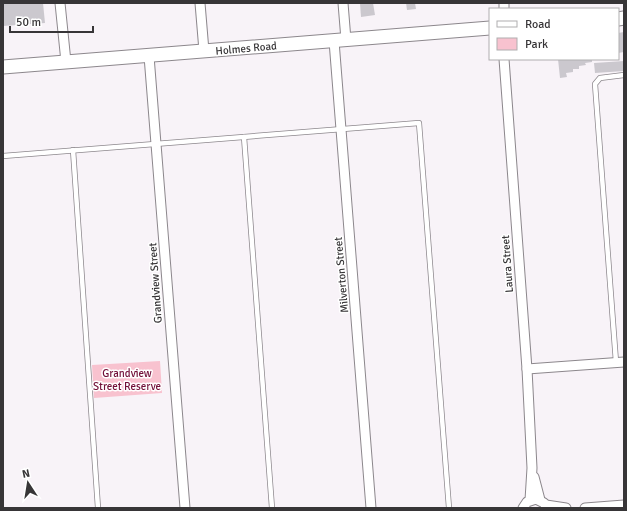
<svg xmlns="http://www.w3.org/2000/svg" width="627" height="511" font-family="Signika,sans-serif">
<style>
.green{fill:#f8c2cf}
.building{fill:#cbc8ce}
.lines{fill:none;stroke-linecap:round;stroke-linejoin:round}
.lane-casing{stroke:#8c878c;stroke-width:6}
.street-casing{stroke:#8c878c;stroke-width:11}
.secondary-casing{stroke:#8c878c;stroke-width:15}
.lane{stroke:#fff;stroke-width:4.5}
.street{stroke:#fff;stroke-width:9}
.secondary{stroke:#fff;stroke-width:13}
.labels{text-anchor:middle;stroke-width:3;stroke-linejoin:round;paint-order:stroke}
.street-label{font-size:11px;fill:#373537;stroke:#fff}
.park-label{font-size:11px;fill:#721039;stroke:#fff}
</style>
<rect width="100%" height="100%" fill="#f8f3f8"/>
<!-- green -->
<polygon class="green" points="160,361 162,393 94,398 92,365"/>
<!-- building -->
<g class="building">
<polygon points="3,3 43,3 45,23 3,26"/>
<polygon points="360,3 373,3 375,15 361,17"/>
<polygon points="406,3 415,3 416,9 407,10"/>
<polygon points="624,32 624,52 618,53 618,33"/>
<polygon points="558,59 592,59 592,62 585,63 586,65 579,66 579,69 573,69 573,72 566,73 567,77 560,78"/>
<polygon points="624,61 624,71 595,73 594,63"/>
</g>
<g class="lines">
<defs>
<g id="lane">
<polyline points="244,137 272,508"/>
<polyline points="73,150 98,508"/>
<polyline points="3,156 419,123 449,508"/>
<polyline points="616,362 595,84 600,78 624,75"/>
</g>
<g id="street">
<polyline points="60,3 66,62"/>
<polyline points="200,3 204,51"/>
<polyline points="343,3 346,40"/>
<polyline points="504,3 504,9"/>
<polyline points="334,41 371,508"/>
<polyline points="149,56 185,508"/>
<polyline points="504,59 527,369 532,468 530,500"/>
<polyline points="527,369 624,362"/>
<polyline points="534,477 540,500"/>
<polyline points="546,505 566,508"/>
<polyline points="523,508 527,502 536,499 544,503 547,508"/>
<polyline points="585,508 624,505"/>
</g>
<g id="secondary">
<polyline points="618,19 624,18"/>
<polyline points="3,67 490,28"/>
</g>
</defs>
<!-- lane casing -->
<use href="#lane" class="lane-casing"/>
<!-- street casing -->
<use href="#street" class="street-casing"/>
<!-- secondary casing -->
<use href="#secondary" class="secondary-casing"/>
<!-- lane -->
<use href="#lane" class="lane"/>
<!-- street -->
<use href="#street" class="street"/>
<!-- secondary -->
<use href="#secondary" class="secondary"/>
</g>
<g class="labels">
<!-- street labels -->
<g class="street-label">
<text transform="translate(246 48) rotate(-5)" y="4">Holmes Road</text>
<text transform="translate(507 264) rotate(-94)" y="4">Laura Street</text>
<text transform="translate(341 275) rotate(-95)" y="4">Milverton Street</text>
<text transform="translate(155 283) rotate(-94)" y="4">Grandview Street</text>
</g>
<!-- park labels -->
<g class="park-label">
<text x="127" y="377">Grandview<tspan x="127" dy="13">Street Reserve</tspan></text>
</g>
</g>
<!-- border -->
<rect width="627" height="511" fill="none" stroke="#373537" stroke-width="8"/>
<!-- legend -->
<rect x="489" y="8" width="130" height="52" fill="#ffffff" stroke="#afaeaf"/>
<rect x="497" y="21" width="20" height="6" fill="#ffffff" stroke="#afaeaf"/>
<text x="525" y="28" font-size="12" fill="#373537">Road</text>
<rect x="497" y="38" width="20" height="12" fill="#f8c2cf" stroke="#afaeaf"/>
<text x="525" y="48" font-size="12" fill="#373537">Park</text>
<!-- north arrow -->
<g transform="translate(28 483) rotate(348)" stroke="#ffffff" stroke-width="3" paint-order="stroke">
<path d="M0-3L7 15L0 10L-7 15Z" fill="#373537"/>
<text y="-6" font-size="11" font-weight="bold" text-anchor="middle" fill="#373537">N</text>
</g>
<!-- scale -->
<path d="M10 26v6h83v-6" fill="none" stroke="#373537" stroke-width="2"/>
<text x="16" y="26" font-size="12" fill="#373537" stroke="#ffffff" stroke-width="3" paint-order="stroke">50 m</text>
</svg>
